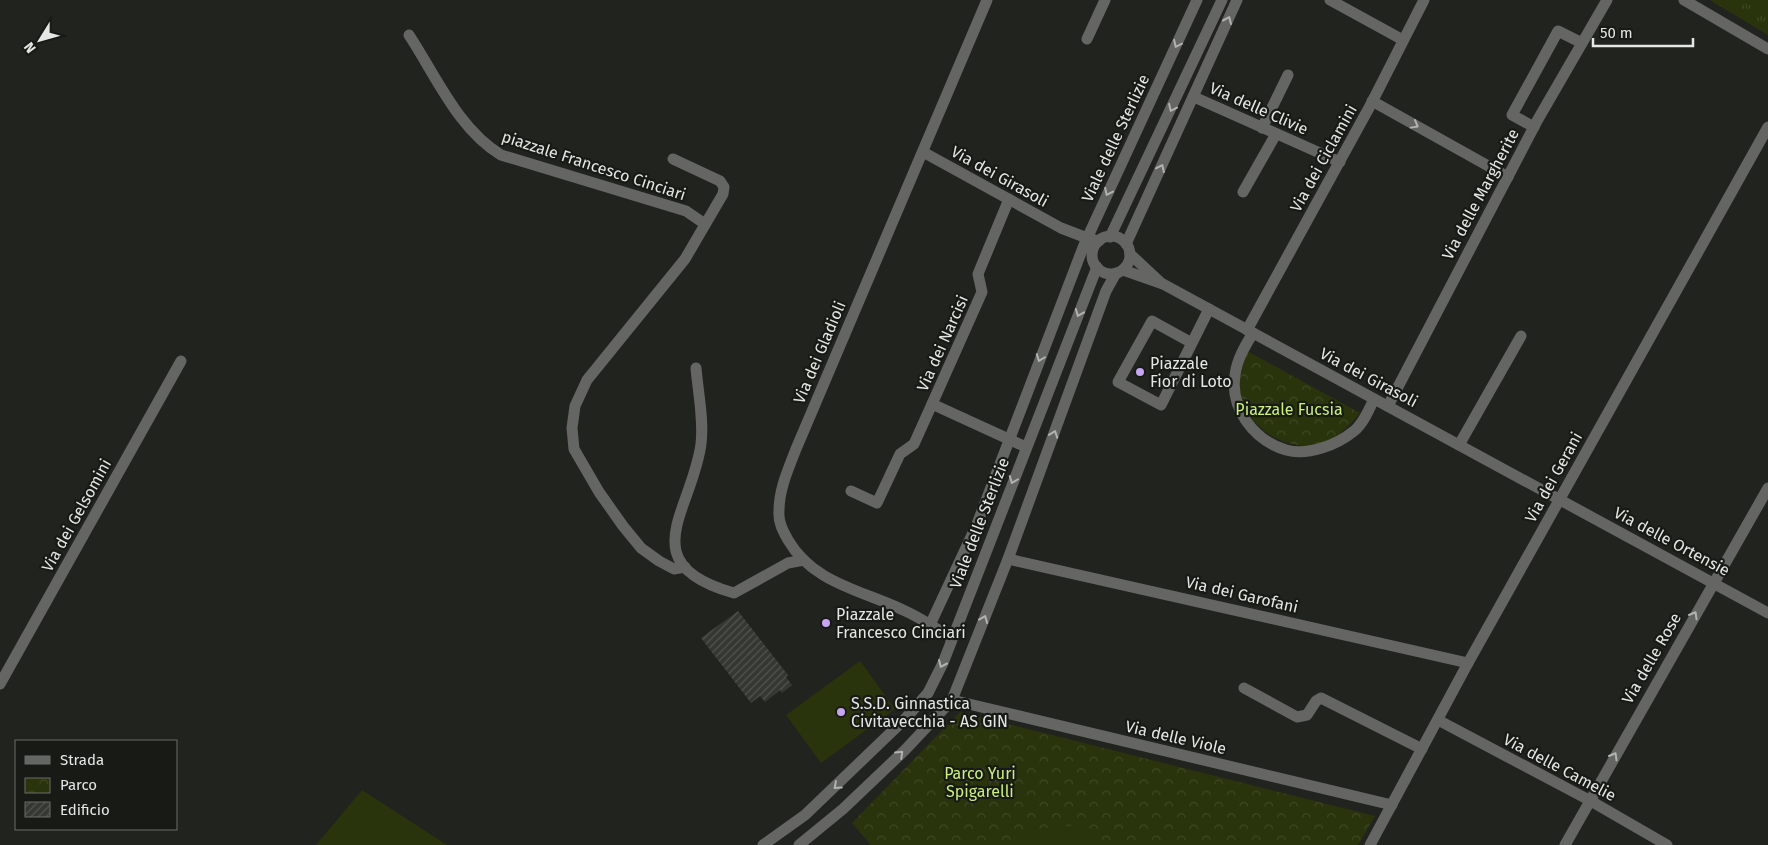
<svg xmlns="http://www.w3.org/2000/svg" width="1768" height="845" font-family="'Fira Sans',sans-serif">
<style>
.grass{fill:url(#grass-tufts)}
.park{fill:url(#park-crowns)}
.pitch{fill:#29340d}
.building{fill:url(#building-hatch)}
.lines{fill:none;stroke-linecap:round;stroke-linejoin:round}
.minor{stroke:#656663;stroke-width:11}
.oneway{stroke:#b2b3b0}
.poi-dot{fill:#c6a6f0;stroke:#181a15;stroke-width:2}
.labels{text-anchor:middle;stroke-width:4.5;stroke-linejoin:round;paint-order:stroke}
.street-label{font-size:16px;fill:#e6e7e4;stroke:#181a15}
.poi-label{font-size:16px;fill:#e6e7e4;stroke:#181a15;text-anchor:start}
.park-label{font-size:16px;fill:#caef7c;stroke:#181a15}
</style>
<defs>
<pattern id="grass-tufts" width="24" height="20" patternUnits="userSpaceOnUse" patternTransform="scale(1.25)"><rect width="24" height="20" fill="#29340d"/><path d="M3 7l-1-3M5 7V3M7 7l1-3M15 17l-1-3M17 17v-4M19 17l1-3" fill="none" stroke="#3e4824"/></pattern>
<pattern id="park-crowns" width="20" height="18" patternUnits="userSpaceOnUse" patternTransform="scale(1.25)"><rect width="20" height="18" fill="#29340d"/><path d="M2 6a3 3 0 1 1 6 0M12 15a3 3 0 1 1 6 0" fill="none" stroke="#3e4824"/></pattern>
<pattern id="building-hatch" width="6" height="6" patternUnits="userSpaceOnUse" patternTransform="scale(1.25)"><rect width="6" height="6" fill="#353732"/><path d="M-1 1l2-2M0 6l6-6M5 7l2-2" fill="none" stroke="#525450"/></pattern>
</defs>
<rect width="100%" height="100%" fill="#21231f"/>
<!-- grass -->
<polygon class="grass" points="1710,0 1768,0 1768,35"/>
<!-- park -->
<g class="park">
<path d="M1247,351L1360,413C1350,425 1335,441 1318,445C1284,451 1246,427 1240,392C1238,377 1243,365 1247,351Z"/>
<polygon points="960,712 1375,816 1358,845 871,845 852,823"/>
</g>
<!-- pitch -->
<g class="pitch">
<polygon points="860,661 895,709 821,763 786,715"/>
<polygon points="362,790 447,845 316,845"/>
<polygon points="1089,824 1091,845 1027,845 1026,830"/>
</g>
<!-- building -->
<polygon class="building" points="738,611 788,675 786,677 792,685 782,693 780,690 765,702 760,696 751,703 701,638"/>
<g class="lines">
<!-- minor -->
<g class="minor">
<polyline points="1330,0 1403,40"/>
<polyline points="1684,0 1768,49"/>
<path d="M409,35C436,76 458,129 501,155L686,211L705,224"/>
<polyline points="1087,39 1105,0"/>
<polyline points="1194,97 1340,162"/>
<polyline points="1372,101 1508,177"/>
<polyline points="1534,127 1512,115 1558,31 1582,43"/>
<polyline points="1262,128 1288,75"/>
<polyline points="923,152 1061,228 1087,238 1099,241"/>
<polyline points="673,159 720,181 724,187 723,194 685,259 587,380 575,406 572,428 574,449 599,492 623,526 641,548 659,561 674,569 685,567"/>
<polyline points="1243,192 1276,134"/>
<polyline points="1009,199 978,274 982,292 932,404 1026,447"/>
<circle cx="1111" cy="255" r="19"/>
<polyline points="1110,237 1222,0"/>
<polyline points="1126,244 1237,0"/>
<polyline points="1130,254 1160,282"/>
<polyline points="1123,270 1163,284 1768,613"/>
<polyline points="1247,330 1370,106 1424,0"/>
<path d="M1253,333C1245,346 1237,359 1235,375C1230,408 1253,440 1286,450C1308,456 1337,445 1354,431C1363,424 1369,410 1374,399"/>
<polyline points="1192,343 1152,321 1118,382 1161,405 1209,309"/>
<path d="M696,368C698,392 704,420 701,444C692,511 631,564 734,593L788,563L804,560"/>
<polyline points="1388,406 1537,121 1607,0"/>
<polyline points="1459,445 1521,336"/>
<polyline points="851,491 877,503 900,454 914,444 932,404"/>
<polyline points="1008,559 1468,663"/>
<polyline points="930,625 977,524 1084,245 1197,0"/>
<path d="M952,638C936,629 920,617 903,610C861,590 813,583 788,540C783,531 778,522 779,511C779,489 788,470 796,449L987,0"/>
<polyline points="0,684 181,361"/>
<polyline points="1244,688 1297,717 1307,715 1316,701 1321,698 1422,749"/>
<polyline points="952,700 1392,805"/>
<polyline points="1438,720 1589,800 1667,845"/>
<polyline points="763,845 805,815 905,719 928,693 943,663 1097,267"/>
<polyline points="799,845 843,809 905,750 952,700 1008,559 1106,291 1116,273"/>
<polyline points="1370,845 1468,663 1768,127"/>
<polyline points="1565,845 1768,488"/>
</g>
</g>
<!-- one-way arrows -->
<defs><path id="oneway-chevron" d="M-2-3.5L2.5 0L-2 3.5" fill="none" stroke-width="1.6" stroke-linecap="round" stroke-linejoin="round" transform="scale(1.25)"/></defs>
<g class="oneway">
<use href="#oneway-chevron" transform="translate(1228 20) rotate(-66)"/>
<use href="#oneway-chevron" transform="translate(1177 44) rotate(115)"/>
<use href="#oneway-chevron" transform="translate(1172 108) rotate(115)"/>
<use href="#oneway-chevron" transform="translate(1415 125) rotate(29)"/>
<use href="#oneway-chevron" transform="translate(1161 168) rotate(-65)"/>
<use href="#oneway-chevron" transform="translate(1108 192) rotate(115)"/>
<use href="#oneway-chevron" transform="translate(1079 313) rotate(112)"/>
<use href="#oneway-chevron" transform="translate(1040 358) rotate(111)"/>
<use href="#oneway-chevron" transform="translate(1054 434) rotate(-70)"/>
<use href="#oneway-chevron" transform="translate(1013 480) rotate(111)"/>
<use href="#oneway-chevron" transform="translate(1694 615) rotate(-60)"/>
<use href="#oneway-chevron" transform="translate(984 619) rotate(-68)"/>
<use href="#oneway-chevron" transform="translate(942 664) rotate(114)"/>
<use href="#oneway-chevron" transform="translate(900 754) rotate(-44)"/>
<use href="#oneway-chevron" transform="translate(1614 756) rotate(-60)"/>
<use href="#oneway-chevron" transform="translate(837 786) rotate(138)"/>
</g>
<!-- markers -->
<g class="poi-dot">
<circle cx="1140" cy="372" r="5"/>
<circle cx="826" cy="623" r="5"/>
<circle cx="841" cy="712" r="5"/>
</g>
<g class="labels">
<!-- street labels -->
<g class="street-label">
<text transform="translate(1259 108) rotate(24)" y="6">Via delle Clivie</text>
<text transform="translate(1115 138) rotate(-65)" y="6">Viale delle Sterlizie</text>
<text transform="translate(1323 158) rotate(-61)" y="6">Via dei Ciclamini</text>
<text transform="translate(594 165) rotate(18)" y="6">piazzale Francesco Cinciari</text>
<text transform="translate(1000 176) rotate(29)" y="6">Via dei Girasoli</text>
<text transform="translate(1480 194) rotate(-62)" y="6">Via delle Margherite</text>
<text transform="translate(942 343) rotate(-66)" y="6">Via dei Narcisi</text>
<text transform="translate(819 352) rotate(-67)" y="6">Via dei Gladioli</text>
<text transform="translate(1369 377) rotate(28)" y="6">Via dei Girasoli</text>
<text transform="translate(1553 477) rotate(-61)" y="6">Via dei Gerani</text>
<text transform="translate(76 515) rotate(-61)" y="6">Via dei Gelsomini</text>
<text transform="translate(979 523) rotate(-69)" y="6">Viale delle Sterlizie</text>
<text transform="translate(1672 541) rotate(28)" y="6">Via delle Ortensie</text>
<text transform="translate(1242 594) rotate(13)" y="6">Via dei Garofani</text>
<text transform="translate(1651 658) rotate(-60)" y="6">Via delle Rose</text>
<text transform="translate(1176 737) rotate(13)" y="6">Via delle Viole</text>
<text transform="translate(1560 767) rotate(28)" y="6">Via delle Camelie</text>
</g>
<!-- poi labels -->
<g class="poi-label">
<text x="1150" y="369">Piazzale<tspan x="1150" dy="18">Fior di Loto</tspan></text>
<text x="836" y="620">Piazzale<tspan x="836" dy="18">Francesco Cinciari</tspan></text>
<text x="851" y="709">S.S.D. Ginnastica<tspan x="851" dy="18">Civitavecchia - AS GIN</tspan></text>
</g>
<!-- park labels -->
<g class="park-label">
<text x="1289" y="415">Piazzale Fucsia</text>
<text x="980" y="779">Parco Yuri<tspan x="980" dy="18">Spigarelli</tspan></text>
</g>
</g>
<!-- legend -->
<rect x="15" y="740" width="162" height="90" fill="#181a15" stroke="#6a6c68"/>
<rect x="25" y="756" width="25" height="8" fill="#656663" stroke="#6a6c68"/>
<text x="60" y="765" font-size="15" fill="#e6e7e4">Strada</text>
<rect x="25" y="778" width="25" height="15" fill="url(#park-crowns)" stroke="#6a6c68"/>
<text x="60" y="790" font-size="15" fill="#e6e7e4">Parco</text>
<rect x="25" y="802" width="25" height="15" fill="url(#building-hatch)" stroke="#6a6c68"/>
<text x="60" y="815" font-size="15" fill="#e6e7e4">Edificio</text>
<!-- north arrow -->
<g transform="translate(40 40) rotate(233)" stroke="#181a15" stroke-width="4" paint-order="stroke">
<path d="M0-4L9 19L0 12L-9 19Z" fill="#e6e7e4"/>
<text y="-8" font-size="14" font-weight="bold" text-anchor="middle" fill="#e6e7e4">N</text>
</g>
<!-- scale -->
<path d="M1593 38v8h100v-8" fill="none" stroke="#e6e7e4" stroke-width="2.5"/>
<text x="1600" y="38" font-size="15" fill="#e6e7e4" stroke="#181a15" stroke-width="4" paint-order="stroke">50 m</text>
</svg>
